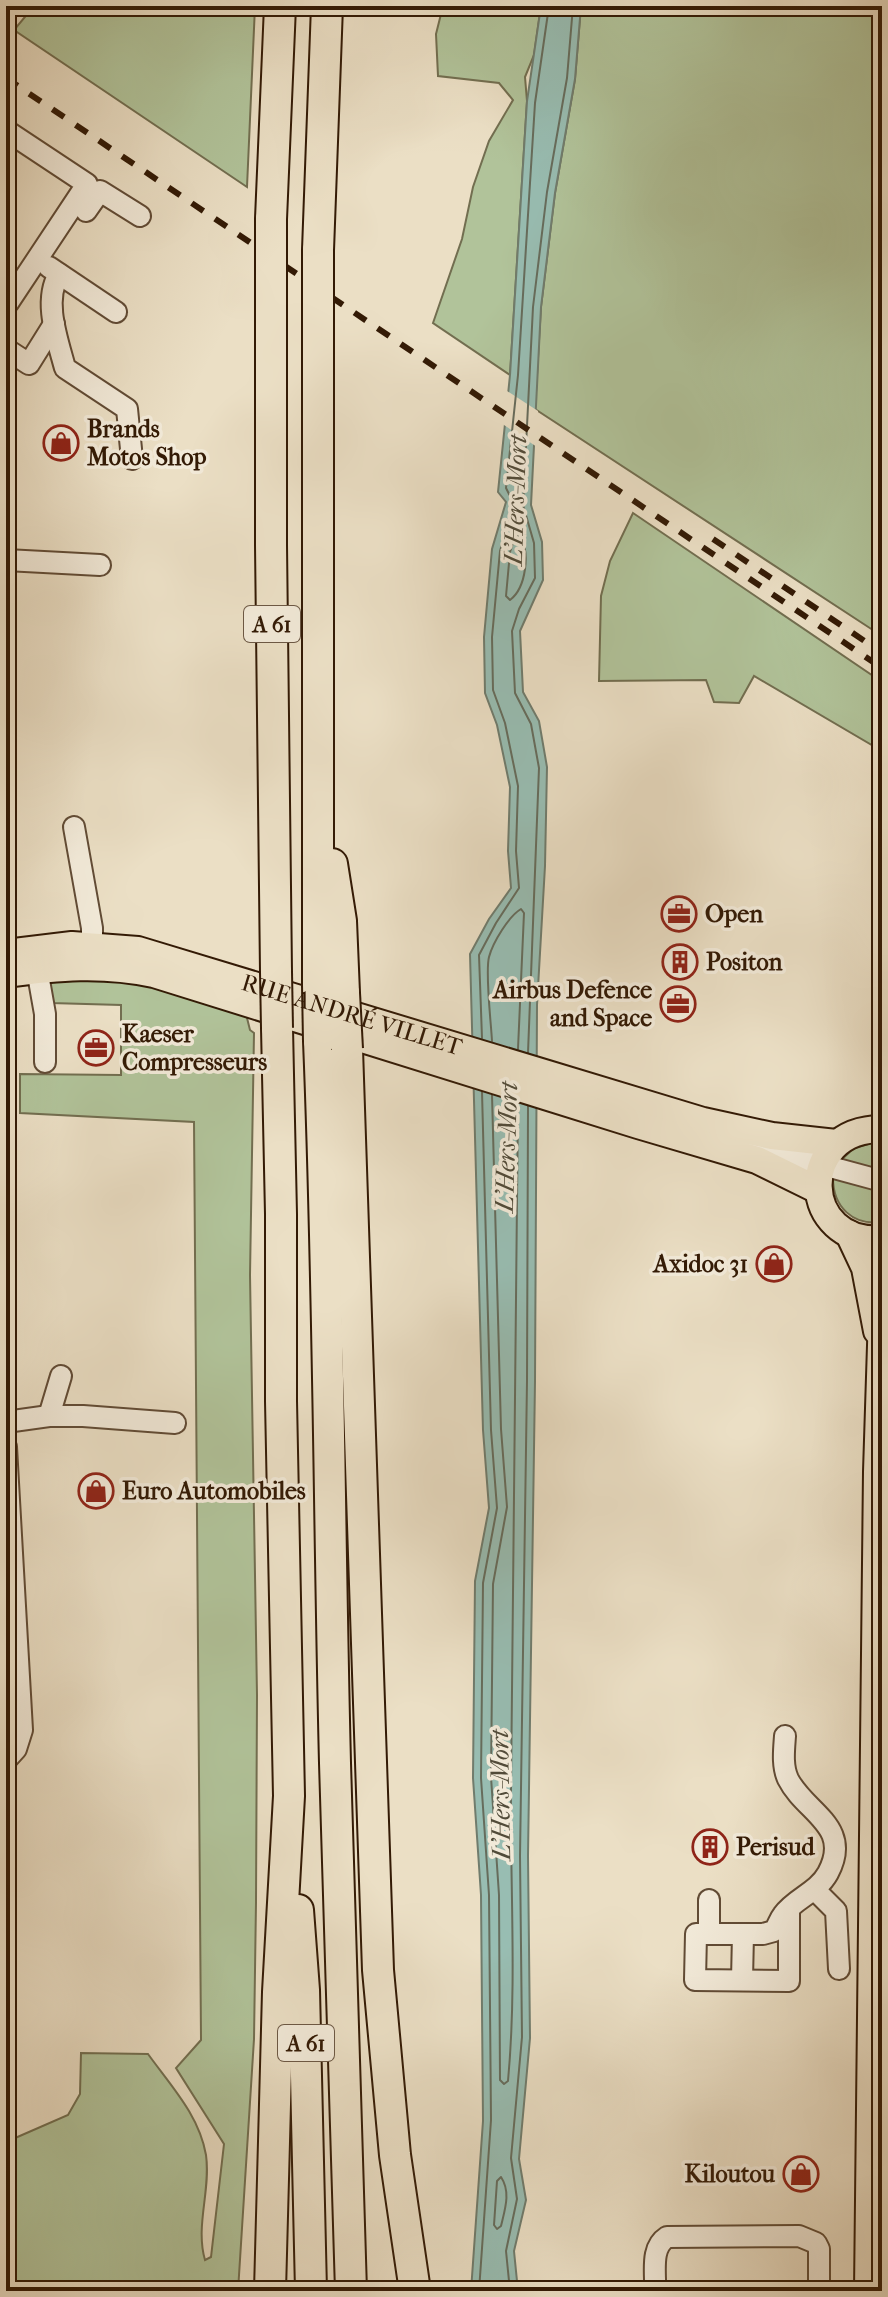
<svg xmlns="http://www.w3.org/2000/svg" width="888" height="2297" font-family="'IM FELL French Canon',serif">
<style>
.green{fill:#b1c39a;stroke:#726e50;stroke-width:2}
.water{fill:#98bdb2;stroke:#707c6d;stroke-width:2}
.pier{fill:#ebdfc5}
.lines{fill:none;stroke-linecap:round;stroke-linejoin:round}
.shore{stroke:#666c5c;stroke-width:2}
.minor-casing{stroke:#614b35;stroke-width:24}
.major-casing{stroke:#331a05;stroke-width:30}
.highway-casing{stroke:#331a05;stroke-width:34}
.minor{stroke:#f2ead9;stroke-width:20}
.major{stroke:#ebdfc5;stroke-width:26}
.highway{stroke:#ebdfc5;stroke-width:30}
.rail{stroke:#331a05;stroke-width:6;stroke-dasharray:14 14;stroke-linecap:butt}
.highway-bridge-casing{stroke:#331a05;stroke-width:34;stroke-linecap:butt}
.highway-bridge{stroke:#ebdfc5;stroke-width:30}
.labels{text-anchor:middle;stroke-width:7;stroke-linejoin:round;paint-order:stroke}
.shield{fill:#f2ead9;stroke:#6c5845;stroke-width:2}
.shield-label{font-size:22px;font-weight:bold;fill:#331a05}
.poi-label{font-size:24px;font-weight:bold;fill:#331a05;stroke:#f2ead9;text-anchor:start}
.street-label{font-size:24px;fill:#331a05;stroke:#f2ead9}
.water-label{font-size:26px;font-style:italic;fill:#514b39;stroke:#f2ead9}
</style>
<rect width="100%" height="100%" fill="#ebdfc5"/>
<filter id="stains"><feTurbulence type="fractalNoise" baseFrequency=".0025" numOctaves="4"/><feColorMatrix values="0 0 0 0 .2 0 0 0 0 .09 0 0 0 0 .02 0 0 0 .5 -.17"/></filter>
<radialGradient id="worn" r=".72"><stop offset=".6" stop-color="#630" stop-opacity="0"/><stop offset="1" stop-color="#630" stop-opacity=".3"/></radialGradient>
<!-- green -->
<g class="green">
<polygon points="34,6 255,6 247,187 14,30"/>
<polygon points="443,6 541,6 534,55 525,77 527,101 510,375 433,323 462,239 473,187 489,141 513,100 499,83 438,76 436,34"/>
<polygon points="581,6 882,6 882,636 535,409 541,307 555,193 575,79"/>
<polygon points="633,513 882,682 882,751 754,676 739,703 714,702 706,680 599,681 601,596 610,561"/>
<path d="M110,975L246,1014L250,1030L254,1033L250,1275L257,1695L256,1902L254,2039L238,2291H6V2142L68,2115L80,2094L81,2053L148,2054C171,2086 199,2115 206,2155C211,2190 195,2226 205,2260L211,2257L224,2144L176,2068L201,2040L194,1122L20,1113V1074L121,1075V1005L51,1003L49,976Z"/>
<polygon points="872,1143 882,1144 882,1175 838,1163 854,1148"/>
<path d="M833,1178L882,1188V1222C853,1226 833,1207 833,1178Z"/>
</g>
<!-- water -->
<polygon class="water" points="541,6 581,6 575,79 555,193 541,307 531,505 542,542 543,580 520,631 523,692 539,721 547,767 545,866 537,1005 535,1381 528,1856 530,2038 519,2159 526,2200 514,2251 518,2291 471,2291 483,2121 481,1895 473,1778 475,1581 489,1508 483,1430 470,954 489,919 511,888 508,851 510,787 497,725 485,693 484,637 492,549 506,502 498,492 510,375 527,101"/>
<!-- pier -->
<polygon class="pier" points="504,389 538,411 537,447 501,423"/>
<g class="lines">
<!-- shore -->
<g class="shore">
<path d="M519,535C531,551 526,588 510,600L506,596L510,552L515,537Z"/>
<polyline points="482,1038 479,955 496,923 519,888 516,851 518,786 505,723 493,690 492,637 500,551 514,504 506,488 518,375 535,103 549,6"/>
<path d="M492,1041C491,1022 485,972 489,957C493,942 509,916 521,909L524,913L518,1049"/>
<polyline points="528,1053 539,768 531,724 515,693 512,631 519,609 535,578 534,543 523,505 533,307 547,192 567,78 573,6"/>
<path d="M492,1095L501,1429L507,1507L493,1584L491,1777L499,1895L500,2080L504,2084L508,2081C517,1984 510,1886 511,1789C515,1561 516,1332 518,1103"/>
<path d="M501,2177C511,2192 505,2209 501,2226L497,2229L494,2225L497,2181Z"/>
<polyline points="479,2291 491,2120 489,1895 481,1778 483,1583 497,1508 491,1430 482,1092"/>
<polyline points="510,2291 506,2251 517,2199 511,2158 522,2037 520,1856 527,1381 528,1106"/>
</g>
<defs>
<g id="minor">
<polyline points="6,139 10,133 87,184 8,303 6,302"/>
<polyline points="86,211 100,191 140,216"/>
<polyline points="49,267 116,312"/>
<path d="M59,274C43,301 57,338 65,368L127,409L132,459"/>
<polyline points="6,349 29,364 54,324"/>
<polyline points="6,560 100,565"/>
<polyline points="74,827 92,928 92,945"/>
<polyline points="37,969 45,1014 45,1062"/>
<polyline points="738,1142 882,1181"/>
<polyline points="49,1416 61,1376"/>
<polyline points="6,1422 49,1416 83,1416 175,1423"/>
<polyline points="6,1447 22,1730 16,1749 6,1760"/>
<path d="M785,1736C784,1750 782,1766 788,1779C805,1813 853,1826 828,1873C817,1893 795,1898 783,1915C779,1920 778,1926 774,1931L763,1934H696L695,1980L789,1981V1909"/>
<polyline points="816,1891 836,1911 839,1969"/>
<polyline points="709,1934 709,1900"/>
<polyline points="742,1980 743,1934"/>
<path d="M655,2291C656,2272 650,2248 667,2237L799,2236L816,2243L819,2249V2291"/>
</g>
<g id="major">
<path id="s1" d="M6,953L72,945L138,950L703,1121L772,1136L836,1143"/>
<path d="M6,974C57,967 103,963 154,974L638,1125L757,1160L818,1190"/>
<path d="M882,1129C794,1129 801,1246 882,1239"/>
<polyline points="849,1234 865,1268 877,1331"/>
<polyline points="868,2291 877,1472 882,1314"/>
</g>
<g id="highway">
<polyline points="271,219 280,6"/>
<polyline points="318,250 327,6"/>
<polyline points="271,276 271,545 276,972"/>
<polyline points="332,864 341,921 344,993"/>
<polyline points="318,985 318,310"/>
<path d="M319,1041C329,1281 329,1522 335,1763C339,1939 347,2115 351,2291"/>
<polyline points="347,1049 378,1970 395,2155 415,2291"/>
<polyline points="298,1910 304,1990 311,2291"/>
<polyline points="270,2291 278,1992 289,1796 281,1401 281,1214 277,1028"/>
</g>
</defs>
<!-- minor casing -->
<use href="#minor" class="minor-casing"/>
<!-- major casing -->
<use href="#major" class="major-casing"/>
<!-- highway casing -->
<use href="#highway" class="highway-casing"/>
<!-- minor -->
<use href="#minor" class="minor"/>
<!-- major -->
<use href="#major" class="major"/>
<!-- highway -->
<use href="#highway" class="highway"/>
<!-- rail -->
<g class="rail">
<polyline points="6,78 882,668"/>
<polyline points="713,539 869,644"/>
</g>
<defs>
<g id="highway-bridge">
<polyline points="271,219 271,276"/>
<polyline points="318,310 318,250"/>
<polyline points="276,972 277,1028"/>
<polyline points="318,985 319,1041"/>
<polyline points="344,993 347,1049"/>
</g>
</defs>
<!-- highway-bridge casing -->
<use href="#highway-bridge" class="highway-bridge-casing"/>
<!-- highway-bridge -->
<use href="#highway-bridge" class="highway-bridge"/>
</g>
<!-- icons -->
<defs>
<symbol id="shop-ring" viewBox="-11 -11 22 22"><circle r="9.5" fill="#f2ead9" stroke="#8f2418" stroke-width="1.5"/><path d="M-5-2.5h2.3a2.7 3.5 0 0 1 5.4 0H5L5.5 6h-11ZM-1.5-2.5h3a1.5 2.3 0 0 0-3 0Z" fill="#8f2418"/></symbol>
<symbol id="office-ring" viewBox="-11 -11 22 22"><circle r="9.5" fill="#f2ead9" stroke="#8f2418" stroke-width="1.5"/><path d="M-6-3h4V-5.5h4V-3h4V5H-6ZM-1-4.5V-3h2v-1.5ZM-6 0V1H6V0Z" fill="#8f2418"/></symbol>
<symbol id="building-ring" viewBox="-11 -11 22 22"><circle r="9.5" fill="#f2ead9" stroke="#8f2418" stroke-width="1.5"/><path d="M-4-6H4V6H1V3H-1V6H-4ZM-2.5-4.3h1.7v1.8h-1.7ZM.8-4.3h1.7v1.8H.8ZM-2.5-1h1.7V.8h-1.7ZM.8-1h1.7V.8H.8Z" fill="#8f2418"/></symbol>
</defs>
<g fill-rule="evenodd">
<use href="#shop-ring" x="41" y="423" width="40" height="40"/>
<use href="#office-ring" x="659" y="894" width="40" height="40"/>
<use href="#building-ring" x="660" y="942" width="40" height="40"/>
<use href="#office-ring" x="658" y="984" width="40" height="40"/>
<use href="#office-ring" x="76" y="1028" width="40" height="40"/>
<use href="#shop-ring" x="754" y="1244" width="40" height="40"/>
<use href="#shop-ring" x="76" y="1471" width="40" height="40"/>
<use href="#building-ring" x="690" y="1827" width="40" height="40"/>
<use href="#shop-ring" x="781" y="2154" width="40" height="40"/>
</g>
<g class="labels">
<!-- shield labels -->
<g class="shield">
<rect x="244" y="606" width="56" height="36" rx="6"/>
<rect x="278" y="2025" width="56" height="36" rx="6"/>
</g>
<g class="shield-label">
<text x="272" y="632">A 61</text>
<text x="306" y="2051">A 61</text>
</g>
<!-- poi labels -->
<g class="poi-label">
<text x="87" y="437">Brands<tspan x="87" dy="28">Motos Shop</tspan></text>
<text x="705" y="922">Open</text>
<text x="706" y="970">Positon</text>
<text x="652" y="998" text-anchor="end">Airbus Defence<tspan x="652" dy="28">and Space</tspan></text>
<text x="122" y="1042">Kaeser<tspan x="122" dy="28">Compresseurs</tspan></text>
<text x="748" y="1272" text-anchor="end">Axidoc 31</text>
<text x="122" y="1499">Euro Automobiles</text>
<text x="736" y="1855">Perisud</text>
<text x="775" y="2182" text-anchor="end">Kiloutou</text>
</g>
<!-- street labels -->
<g class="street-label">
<text dy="8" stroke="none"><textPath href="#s1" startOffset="356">RUE ANDRÉ VILLET</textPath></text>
</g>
<!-- water labels -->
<g class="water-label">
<text transform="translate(515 500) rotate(-88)" y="9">L'Hers-Mort</text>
<text transform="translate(506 1147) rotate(-88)" y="9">L'Hers-Mort</text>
<text transform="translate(500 1795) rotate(-91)" y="9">L'Hers-Mort</text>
</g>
</g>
<!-- margin -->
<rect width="888" height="2297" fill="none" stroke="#ebdfc5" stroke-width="32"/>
<rect x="8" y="8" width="872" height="2281" fill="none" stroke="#331a05" stroke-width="4"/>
<rect x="16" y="16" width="856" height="2265" fill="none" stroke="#331a05" stroke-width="2"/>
<rect width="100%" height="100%" filter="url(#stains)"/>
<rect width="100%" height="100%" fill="url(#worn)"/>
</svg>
